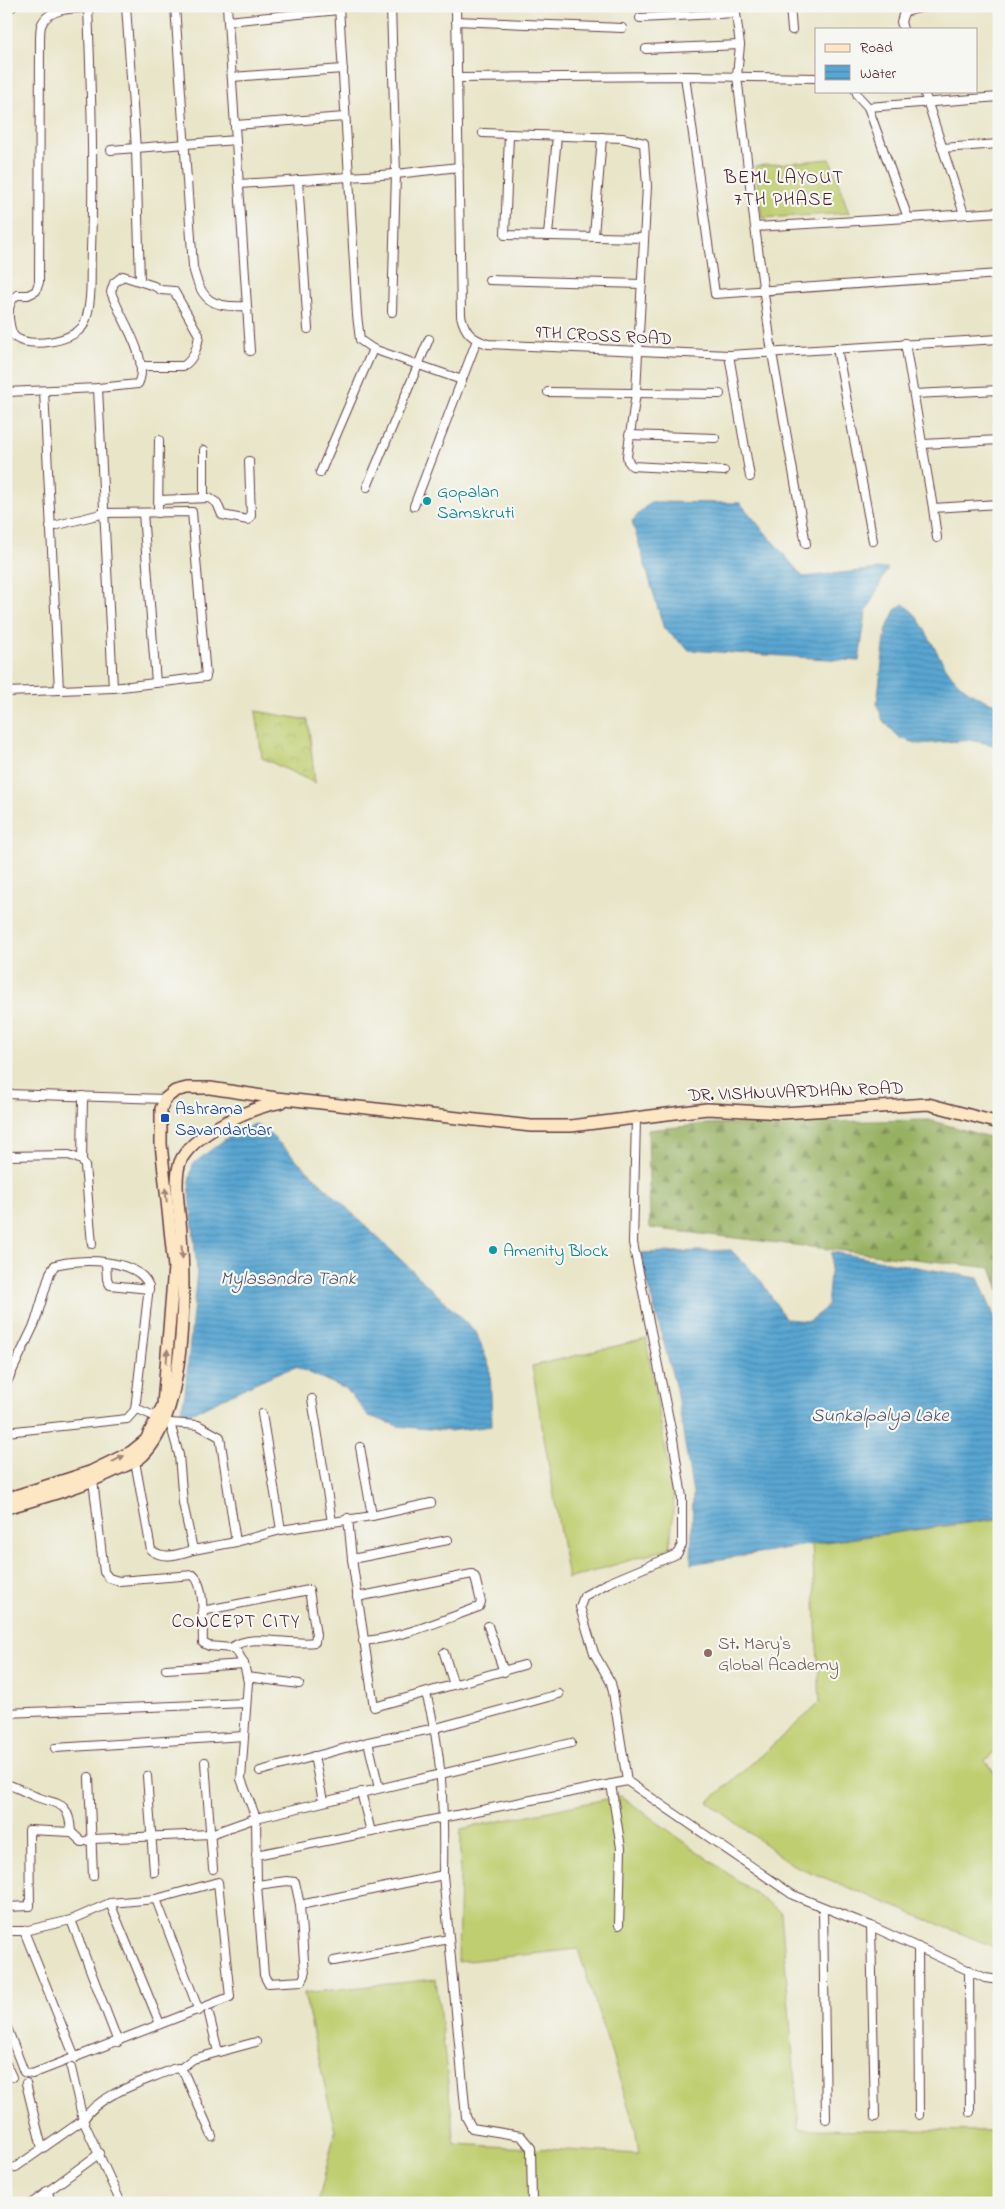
<svg xmlns="http://www.w3.org/2000/svg" width="1005" height="2209" font-family="'Indie Flower',sans-serif">
<style>
.grass{fill:#bfce70;stroke:#84764e}
.forest{fill:url(#forest-firs);stroke:#706846}
.park{fill:url(#park-crowns);stroke:#84764e}
.water{fill:url(#water-rules);stroke:#51627e}
.lines{fill:none;stroke-linecap:round;stroke-linejoin:round}
.minor-casing{stroke:#623d43;stroke-width:10}
.tertiary-casing{stroke:#623d43;stroke-width:12}
.secondary-casing{stroke:#623d43;stroke-width:14}
.minor{stroke:#fff;stroke-width:8}
.tertiary{stroke:#fff;stroke-width:10}
.secondary{stroke:#fce6c4;stroke-width:11}
.oneway{fill:#a38278}
.culture-dot{fill:#0f9aa8;stroke:#f6f6f2;stroke-width:2}
.transit-dot{fill:#1a4fb4;stroke:#f6f6f2;stroke-width:2}
.education-dot{fill:#8d6e63;stroke:#f6f6f2;stroke-width:2}
.labels{text-anchor:middle;stroke-width:4.5;stroke-linejoin:round;paint-order:stroke}
.street-label{font-size:18px;fill:#4a1f2b;stroke:#f6f6f2}
.culture-label{font-size:18px;fill:#0d838f;stroke:#f6f6f2;text-anchor:start}
.transit-label{font-size:18px;fill:#164399;stroke:#f6f6f2;text-anchor:start}
.education-label{font-size:18px;fill:#785e54;stroke:#f6f6f2;text-anchor:start}
.neighbourhood-label{font-size:19px;letter-spacing:1px;fill:#4a1f2b;stroke:#f6f6f2}
.water-label{font-size:19px;font-style:italic;fill:#50556e;stroke:#f6f6f2}
</style>
<defs>
<pattern id="forest-firs" width="22" height="20" patternUnits="userSpaceOnUse" patternTransform="scale(1.25)"><rect width="22" height="20" fill="#97b162"/><path d="M5 1l3.5 6h-7zM16 11l3.5 6h-7z" fill="#7d8f51"/></pattern>
<pattern id="park-crowns" width="20" height="18" patternUnits="userSpaceOnUse" patternTransform="scale(1.25)"><rect width="20" height="18" fill="#bfce70"/><path d="M2 6a3 3 0 1 1 6 0M12 15a3 3 0 1 1 6 0" fill="none" stroke="#a6b061"/></pattern>
<pattern id="water-rules" width="6" height="5" patternUnits="userSpaceOnUse" patternTransform="scale(1.25)"><rect width="6" height="5" fill="#58a6d2"/><path d="M0 2.5h6" fill="none" stroke="#4b87ab"/></pattern>
</defs>
<rect width="100%" height="100%" fill="#f6f6f2"/>
<filter id="ink" filterUnits="userSpaceOnUse"><feTurbulence type="fractalNoise" baseFrequency=".02" numOctaves="2"/><feDisplacementMap in="SourceGraphic" scale="10" xChannelSelector="R" yChannelSelector="G"/><feConvolveMatrix kernelMatrix="1 2 1 2 8 2 1 2 1" color-interpolation-filters="sRGB"/></filter>
<filter id="wash" filterUnits="userSpaceOnUse"><feTurbulence type="fractalNoise" baseFrequency=".0096" numOctaves="4" result="noise"/><feDisplacementMap in="SourceGraphic" scale="20" xChannelSelector="R" yChannelSelector="G"/><feGaussianBlur stdDeviation="1.12" result="paint"/><feColorMatrix in="noise" values="0 0 0 0 0 0 0 0 0 0 0 0 0 0 0 0 0 1.4 0 .05"/><feComposite in="paint" operator="in"/></filter>
<g filter="url(#wash)">
<rect width="100%" height="100%" fill="#e9e5c8"/>
<!-- grass -->
<g class="grass">
<polygon points="830,159 849,213 762,218 755,166"/>
<polygon points="646,1339 674,1498 670,1548 568,1579 532,1366"/>
<polygon points="999,1519 999,1749 985,1761 999,1779 999,1949 793,1865 708,1802 820,1703 812,1544"/>
<polygon points="621,1796 781,1912 799,2129 999,2131 999,2203 318,2203 335,2131 304,1993 436,1979 455,2144 639,2154 635,2127 578,1949 458,1962 461,1829"/>
</g>
<!-- forest -->
<polygon class="forest" points="929,1120 999,1140 999,1290 991,1268 650,1228 648,1130 707,1124"/>
<!-- park -->
<polygon class="park" points="256,711 308,720 315,783 262,758"/>
<!-- water -->
<g class="water">
<polygon points="650,502 740,503 803,577 888,568 866,612 859,661 689,650 664,629 632,521"/>
<path d="M903,604C915,612 920,621 927,634C947,670 956,692 999,705V733L993,745L971,740L919,744L900,738L883,721L877,703L886,631L895,610Z"/>
<path d="M255,1124L273,1137L476,1332L490,1368L492,1426L449,1431L398,1426L369,1416L346,1389L296,1367C255,1379 220,1403 180,1417L185,1394L197,1271L189,1182L193,1164L224,1140Z"/>
<polygon points="731,1250 761,1281 786,1319 809,1321 827,1307 832,1252 978,1278 999,1327 999,1518 837,1540 691,1564 693,1494 676,1389 640,1253"/>
</g>
</g>
<g filter="url(#ink)">
<g class="lines">
<defs>
<g id="minor">
<path d="M88,6C91,87 94,169 91,250C90,273 93,300 85,322C79,341 27,350 14,336C10,330 10,325 9,318C8,309 10,300 17,295H28L36,291L39,282L40,42C40,37 40,30 41,26C47,8 73,8 88,8"/>
<polyline points="126,6 136,149 140,281"/>
<path d="M175,6L193,267C201,302 213,308 247,306"/>
<polyline points="227,6 250,351"/>
<polyline points="339,6 357,315 360,340 373,349 462,380"/>
<polyline points="391,6 396,174 392,312"/>
<path d="M456,6L461,316C465,333 472,339 488,344L729,355L999,339"/>
<polyline points="735,6 740,45 737,76 755,227 772,353 806,544"/>
<polyline points="790,6 792,30"/>
<polyline points="901,6 904,12 901,22 903,29"/>
<polyline points="904,12 928,6"/>
<polyline points="640,18 736,13"/>
<polyline points="228,21 339,10"/>
<polyline points="456,21 622,28"/>
<polyline points="646,49 740,45"/>
<polyline points="685,76 715,294 999,274"/>
<polyline points="232,77 343,69"/>
<polyline points="457,78 685,76 816,78"/>
<polyline points="856,91 858,96 868,107"/>
<polyline points="924,91 964,214"/>
<polyline points="999,97 868,107 908,218 999,212"/>
<polyline points="235,125 345,117"/>
<polyline points="483,133 622,138 644,143 647,186 638,352 636,393 627,456 628,461 632,466 724,471"/>
<polyline points="509,135 505,235 644,238"/>
<polyline points="942,148 999,144"/>
<polyline points="111,150 236,140"/>
<polyline points="298,180 308,329"/>
<polyline points="239,184 396,174 459,167"/>
<polyline points="755,227 908,218"/>
<polyline points="548,235 557,136"/>
<polyline points="594,236 602,137"/>
<polyline points="489,280 642,284"/>
<polyline points="905,343 933,508 999,504"/>
<polyline points="837,348 873,541"/>
<polyline points="729,355 750,477"/>
<polyline points="98,388 113,688"/>
<polyline points="44,391 59,690"/>
<path d="M6,392L98,388L138,384C151,359 119,316 111,292L114,283L123,276L154,286L161,290L174,291L199,335C198,346 193,361 183,366H140"/>
<polyline points="548,392 720,394"/>
<polyline points="914,394 999,390"/>
<polyline points="629,435 715,438"/>
<polyline points="923,444 999,440"/>
<polyline points="204,450 204,498"/>
<polyline points="320,473 373,349"/>
<polyline points="367,487 429,339"/>
<polyline points="159,500 209,498 217,503 222,515 248,520 251,516 249,461"/>
<polyline points="414,506 477,340"/>
<polyline points="933,508 937,538"/>
<polyline points="143,513 156,683"/>
<polyline points="158,513 159,440"/>
<polyline points="6,692 113,688 206,677 192,512 105,513 50,527"/>
<polyline points="6,1094 165,1099"/>
<polyline points="6,1156 69,1155 82,1160 85,1166 92,1244"/>
<polyline points="82,1160 83,1096"/>
<polyline points="106,1263 107,1279 110,1285 149,1289"/>
<path d="M6,1384L35,1323L50,1273L55,1265C80,1258 138,1258 149,1286L135,1410L127,1419L6,1432"/>
<polyline points="312,1399 332,1522"/>
<polyline points="135,1410 140,1410 170,1423 179,1455 183,1503 193,1550 236,1542 281,1530 372,1516 431,1503"/>
<polyline points="262,1414 281,1530"/>
<polyline points="170,1423 198,1425 220,1437 236,1542"/>
<polyline points="360,1447 372,1516"/>
<path d="M135,1461L151,1550C164,1560 178,1554 193,1550"/>
<path d="M93,1480L104,1572L109,1578L119,1581L193,1575C206,1585 202,1626 203,1643L209,1646L231,1648L238,1653L244,1664L248,1682L241,1779L256,1818L257,1885L264,1975L268,1983L302,1981L305,1975L300,1905"/>
<polyline points="348,1518 352,1559 374,1707 524,1665"/>
<polyline points="352,1559 448,1540"/>
<path d="M357,1597L472,1574L475,1577L481,1602L479,1607C442,1620 403,1638 363,1641"/>
<path d="M202,1611L309,1590L316,1635L315,1642C290,1646 251,1632 231,1648"/>
<polyline points="488,1626 504,1672"/>
<polyline points="444,1653 454,1685"/>
<polyline points="166,1669 244,1664"/>
<polyline points="247,1677 299,1684"/>
<polyline points="6,1713 245,1703"/>
<polyline points="368,1742 379,1788"/>
<polyline points="55,1748 244,1736"/>
<polyline points="314,1756 323,1801"/>
<polyline points="205,1762 213,1869"/>
<polyline points="260,1771 368,1742 436,1728 559,1694"/>
<polyline points="147,1776 154,1872"/>
<polyline points="89,1777 93,1876"/>
<polyline points="627,1781 613,1692 611,1683 594,1653 580,1607 584,1596 608,1583 677,1554 682,1545 682,1497 673,1439 633,1243 636,1119"/>
<path d="M6,1784C16,1787 23,1791 32,1795C56,1806 69,1798 71,1832"/>
<polyline points="611,1784 621,1848 619,1925"/>
<polyline points="361,1792 371,1832"/>
<polyline points="256,1855 627,1781 793,1895 871,1926 985,1978 999,1980"/>
<polyline points="443,1875 466,2117 472,2128 521,2136 531,2148 532,2203"/>
<path d="M257,1885L287,1881L295,1882L300,1905L443,1875C444,1813 443,1753 426,1693"/>
<polyline points="156,1899 199,2011"/>
<polyline points="110,1903 160,2024"/>
<polyline points="6,1907 30,1906 29,1830 71,1832 82,1842 92,1839 211,1834 256,1818 571,1743"/>
<polyline points="823,1908 826,2119"/>
<polyline points="71,1920 118,2042"/>
<polyline points="871,1926 875,2117"/>
<polyline points="6,1931 24,1931 71,1920 110,1903 156,1899 218,1882 230,1997 32,2074 24,2072 6,2025"/>
<polyline points="24,1931 75,2058"/>
<polyline points="918,1947 919,2115"/>
<polyline points="334,1961 449,1939"/>
<polyline points="969,1970 970,2112"/>
<polyline points="209,2014 218,2052"/>
<polyline points="6,2064 12,2077"/>
<polyline points="71,2068 83,2120"/>
<polyline points="180,2069 193,2059 256,2042"/>
<polyline points="26,2083 42,2148"/>
<path d="M83,2120C100,2093 144,2082 173,2069L178,2068L184,2073L212,2136"/>
<polyline points="6,2168 16,2167 83,2120 121,2203"/>
<polyline points="47,2191 52,2203"/>
<polyline points="32,2203 100,2153"/>
</g>
<polyline id="tertiary" points="6,9 12,6"/>
<g id="secondary">
<polyline points="6,1499 90,1472 131,1452 146,1440 163,1405 174,1267 161,1144 161,1109 165,1099 175,1091 187,1088 210,1088 276,1098 531,1126 571,1126 707,1109 782,1113 928,1104 999,1123"/>
<path d="M6,1508C45,1497 84,1486 120,1468C127,1465 135,1462 140,1458C187,1418 185,1290 181,1233C180,1214 172,1175 182,1158C198,1131 252,1107 282,1102"/>
</g>
</defs>
<!-- minor casing -->
<use href="#minor" class="minor-casing"/>
<!-- tertiary casing -->
<use href="#tertiary" class="tertiary-casing"/>
<!-- secondary casing -->
<use href="#secondary" class="secondary-casing"/>
<!-- minor -->
<use href="#minor" class="minor"/>
<!-- tertiary -->
<use href="#tertiary" class="tertiary"/>
<!-- secondary -->
<use href="#secondary" class="secondary"/>
</g>
<!-- one-way arrows -->
<defs><path id="oneway-solid" d="M-6-.8H1V-3.2L6.5 0L1 3.2V.8H-6Z" transform="scale(1.25)"/></defs>
<g class="oneway">
<use href="#oneway-solid" transform="translate(166 1195) rotate(-96)"/>
<use href="#oneway-solid" transform="translate(182 1252) rotate(86)"/>
<use href="#oneway-solid" transform="translate(167 1356) rotate(-86)"/>
<use href="#oneway-solid" transform="translate(118 1459) rotate(-27)"/>
</g>
</g>
<!-- markers -->
<g class="culture-dot">
<circle cx="427" cy="501" r="5"/>
<circle cx="493" cy="1250" r="5"/>
</g>
<rect class="transit-dot" x="160" y="1113" width="10" height="10" rx="2.5"/>
<circle class="education-dot" cx="708" cy="1653" r="5"/>
<g class="labels">
<!-- street labels -->
<g class="street-label">
<text transform="translate(604 335) rotate(3)" y="6">9TH CROSS ROAD</text>
<text transform="translate(796 1091) rotate(-2)" y="6">DR. VISHNUVARDHAN ROAD</text>
</g>
<!-- culture labels -->
<g class="culture-label">
<text x="437" y="497">Gopalan<tspan x="437" dy="21">Samskruti</tspan></text>
<text x="503" y="1256">Amenity Block</text>
</g>
<!-- transit labels -->
<g class="transit-label">
<text x="175" y="1114">Ashrama<tspan x="175" dy="21">Savandarbar</tspan></text>
</g>
<!-- education labels -->
<g class="education-label">
<text x="718" y="1649">St. Mary's<tspan x="718" dy="21">Global Academy</tspan></text>
</g>
<!-- neighbourhood labels -->
<g class="neighbourhood-label">
<text x="784" y="183">BEML LAYOUT<tspan x="784" dy="22">7TH PHASE</tspan></text>
<text x="236" y="1627">CONCEPT CITY</text>
</g>
<!-- water labels -->
<g class="water-label">
<text x="288" y="1284">Mylasandra Tank</text>
<text x="880" y="1421">Sunkalpalya Lake</text>
</g>
</g>
<!-- margin -->
<rect width="1005" height="2209" fill="none" stroke="#f6f6f2" stroke-width="25"/>
<!-- legend -->
<rect x="815" y="28" width="162" height="65" fill="#f6f6f2" stroke="#b1a0a2"/>
<rect x="825" y="44" width="25" height="8" fill="#fce6c4" stroke="#b1a0a2"/>
<text x="860" y="52" font-size="15" fill="#4a1f2b">Road</text>
<rect x="825" y="65" width="25" height="15" fill="url(#water-rules)" stroke="#b1a0a2"/>
<text x="860" y="78" font-size="15" fill="#4a1f2b">Water</text>
</svg>
